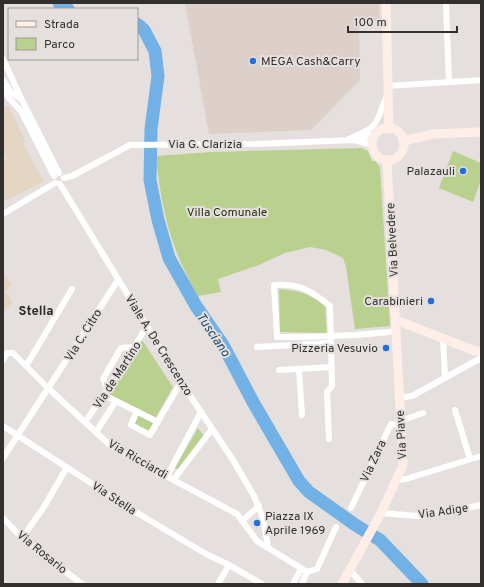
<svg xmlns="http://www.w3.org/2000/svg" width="484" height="587" font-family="Overpass,sans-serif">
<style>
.built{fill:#ddd0cb}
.education{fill:#e5d5c3}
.green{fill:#b9d08e}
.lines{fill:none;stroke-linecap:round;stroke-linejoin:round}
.river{stroke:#71b1e5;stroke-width:13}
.street{stroke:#fff;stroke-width:6}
.secondary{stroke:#ffede8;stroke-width:9}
.poi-dot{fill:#216fda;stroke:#e5e0de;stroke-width:1.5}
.labels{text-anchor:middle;stroke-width:4;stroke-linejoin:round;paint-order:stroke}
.poi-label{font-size:12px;fill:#32302f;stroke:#e5e0de;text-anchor:end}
.street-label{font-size:12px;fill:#32302f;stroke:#e5e0de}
.park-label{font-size:12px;fill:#252f10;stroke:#e5e0de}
.neighbourhood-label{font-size:13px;font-weight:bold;fill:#2d2a28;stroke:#e5e0de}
.water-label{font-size:13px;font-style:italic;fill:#1d4d70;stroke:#e5e0de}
</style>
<rect width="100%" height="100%" fill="#e5e0de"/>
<!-- built -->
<polygon class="built" points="185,3 379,3 380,20 359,23 360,80 311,130 209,134"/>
<!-- education -->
<g class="education">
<polygon points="8,105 26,142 24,143 26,150 44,181 3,202 3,161 7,159 3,150 3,108"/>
<polygon points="3,274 12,284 5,291 13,302 3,313"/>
</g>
<!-- green -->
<g class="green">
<path d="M361,148L368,151L372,161H375L380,167L390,326L355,329L346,267L343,258L326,250L310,247L285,253L259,265L218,279L221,292L198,296C171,250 161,209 156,156L212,152Z"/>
<polygon points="453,151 481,163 481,180 473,202 439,188"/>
<path d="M279,289C300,291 309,293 325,306L327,333L280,332Z"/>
<polygon points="142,340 173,387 146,435 128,426 134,413 106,399"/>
<polygon points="198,428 204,436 178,469 175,468"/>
</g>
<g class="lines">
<!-- river -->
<g class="river">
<polyline points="59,3 68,9"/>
<polyline points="137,24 144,30 155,51 158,76 151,129 150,180 158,220 169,258 196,306 223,345 253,402 299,481 309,492 354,524 380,540 422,584"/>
</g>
<!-- street -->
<g class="street">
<polyline points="446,3 449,82"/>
<polyline points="3,59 21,98"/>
<polyline points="3,80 11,92 22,100 59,173"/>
<polyline points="387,86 481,80"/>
<polyline points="4,87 8,97 21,111 54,176"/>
<path d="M349,139C359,134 373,130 377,120C381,112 383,104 387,96"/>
<polyline points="354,140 376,134"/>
<polyline points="64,178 72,176 130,145 255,144 354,140 372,145"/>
<polyline points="60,184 181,382 233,460 254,496 263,518 268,547"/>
<polyline points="3,214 55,183"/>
<polyline points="443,338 445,377"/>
<polyline points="257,347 329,343"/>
<polyline points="3,360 7,353 13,353 49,389 112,447 237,514 257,541 307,572"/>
<polyline points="26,366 72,289"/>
<polyline points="299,369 302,415"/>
<polyline points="279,370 331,367"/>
<polyline points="108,390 103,379 121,348 135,347"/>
<polyline points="104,395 158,422"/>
<polyline points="400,398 412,396 481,358"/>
<polyline points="455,410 470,459"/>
<polyline points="137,411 131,425 150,435 181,382"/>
<polyline points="401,421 423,413"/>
<polyline points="85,422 104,395 147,326"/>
<polyline points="3,426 134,511 206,554 229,565 262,584"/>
<polyline points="96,432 116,401"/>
<path d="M329,439L327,392L332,386L330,306C310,290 299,283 274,285L277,337C318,337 357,336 397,331"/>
<polyline points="3,458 118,280"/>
<polyline points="167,476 201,412"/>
<polyline points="174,479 212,429"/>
<polyline points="397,480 406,479 481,456"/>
<polyline points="351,508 391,424 401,425"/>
<polyline points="381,513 418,516 448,512 481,505"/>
<polyline points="3,518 22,538 82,584"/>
<polyline points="243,520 259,506"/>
<polyline points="22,538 44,507 67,467"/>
<polyline points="349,569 362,584"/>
<polyline points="307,572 317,569 336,527"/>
<polyline points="218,584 229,565"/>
<polyline points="293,584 301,569"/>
<polyline points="302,584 307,572"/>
</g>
<!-- secondary -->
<g class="secondary">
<polyline points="386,3 389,129"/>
<circle cx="388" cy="144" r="16"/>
<polyline points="403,141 433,134 481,132"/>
<polyline points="396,320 475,351 481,351"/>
<polyline points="342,584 381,513 403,465 387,160"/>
</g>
</g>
<!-- markers -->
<g class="poi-dot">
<circle cx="253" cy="61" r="4"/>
<circle cx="463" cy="171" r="4"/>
<circle cx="431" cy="301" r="4"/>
<circle cx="386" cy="348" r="4"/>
<circle cx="257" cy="523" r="4"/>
</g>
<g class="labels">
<!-- poi labels -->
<g class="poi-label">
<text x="261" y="65" text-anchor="start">MEGA Cash&amp;Carry</text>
<text x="455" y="175">Palazauli</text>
<text x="423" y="305">Carabinieri</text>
<text x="378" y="352">Pizzeria Vesuvio</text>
<text x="265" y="520" text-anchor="start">Piazza IX<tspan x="265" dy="14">Aprile 1969</tspan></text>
</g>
<!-- street labels -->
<g class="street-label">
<text x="205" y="148">Via G. Clarizia</text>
<text transform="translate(392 240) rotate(-93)" y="4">Via Belvedere</text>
<text transform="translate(83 335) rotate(-58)" y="4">Via C. Citro</text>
<text transform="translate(159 345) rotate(58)" y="4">Viale A. De Crescenzo</text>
<text transform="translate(117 375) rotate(-57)" y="4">Via de Martino</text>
<text transform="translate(401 435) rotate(-93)" y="4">Via Piave</text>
<text transform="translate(138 459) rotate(30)" y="4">Via Ricciardi</text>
<text transform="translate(373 461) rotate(-65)" y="4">Via Zara</text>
<text transform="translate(114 498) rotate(33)" y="4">Via Stella</text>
<text transform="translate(443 511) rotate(-8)" y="4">Via Adige</text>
<text transform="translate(42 552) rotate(39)" y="4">Via Rosario</text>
</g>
<!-- park labels -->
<g class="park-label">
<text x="227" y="216">Villa Comunale</text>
</g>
<!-- neighbourhood labels -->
<g class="neighbourhood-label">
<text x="36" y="315">Stella</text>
</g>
<!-- water labels -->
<g class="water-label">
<text transform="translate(214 334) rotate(56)" y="5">Tusciano</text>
</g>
</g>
<!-- border -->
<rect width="484" height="587" fill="none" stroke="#32302f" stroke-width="8"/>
<!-- legend -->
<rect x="8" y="8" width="130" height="52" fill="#e5e0de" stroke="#9d9a98"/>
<rect x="16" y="21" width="20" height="6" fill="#ffede8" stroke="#9d9a98"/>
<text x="44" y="28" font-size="12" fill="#32302f">Strada</text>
<rect x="16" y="38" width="20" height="12" fill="#b9d08e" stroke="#9d9a98"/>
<text x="44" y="48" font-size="12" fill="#32302f">Parco</text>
<!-- scale -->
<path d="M348 26v6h109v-6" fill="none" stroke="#32302f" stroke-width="2"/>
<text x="354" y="26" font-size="12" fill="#32302f" stroke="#e5e0de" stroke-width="3" paint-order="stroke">100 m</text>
</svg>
